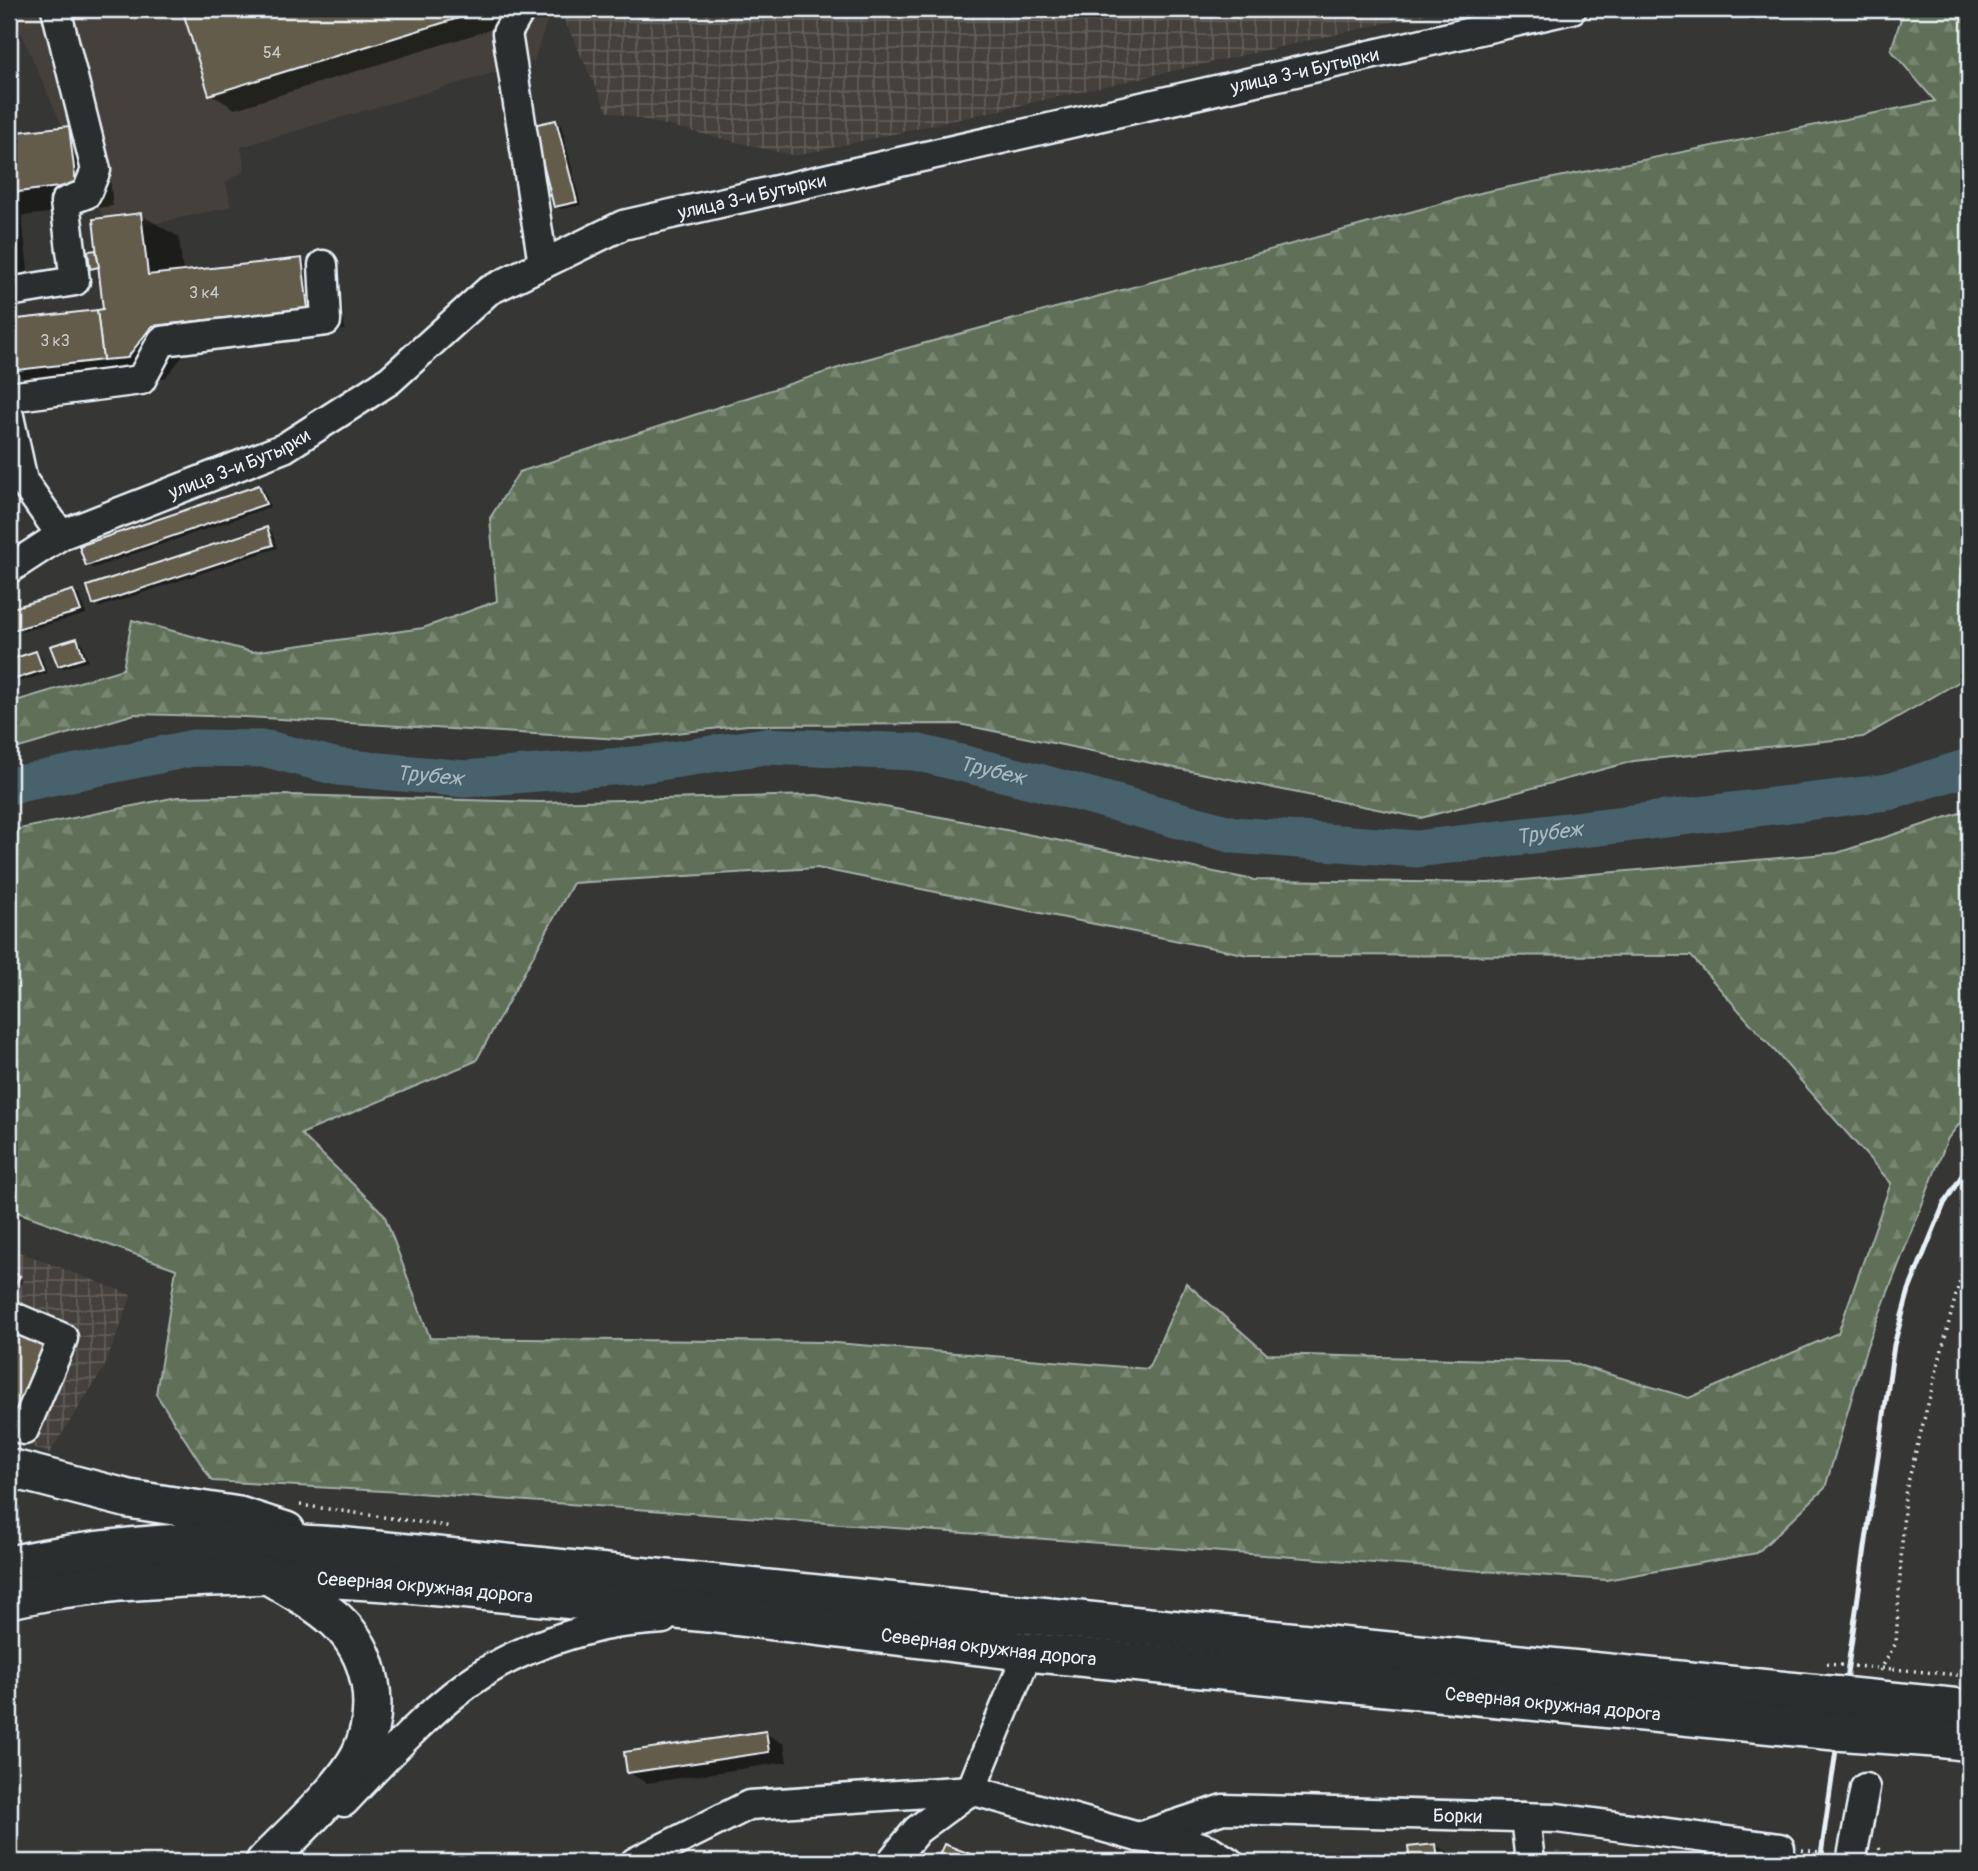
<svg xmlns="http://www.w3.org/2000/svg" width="1978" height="1871" font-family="Pangolin,sans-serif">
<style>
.built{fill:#44413b}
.industrial{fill:url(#industrial-grid)}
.forest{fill:url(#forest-firs);stroke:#a4b0a8;stroke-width:2;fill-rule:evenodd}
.shadow{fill:#0007}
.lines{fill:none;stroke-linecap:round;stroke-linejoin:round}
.river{stroke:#47626c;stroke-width:37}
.building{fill:#645b4c;stroke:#e8f1f8;stroke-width:2}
.minor-casing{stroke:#e8f1f8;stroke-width:33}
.major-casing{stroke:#e8f1f8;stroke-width:42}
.path{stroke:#e8f1f8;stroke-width:3.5;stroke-dasharray:2 5;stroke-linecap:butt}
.minor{stroke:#2a2d2e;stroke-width:28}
.major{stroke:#2a2d2e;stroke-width:37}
.rail{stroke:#e8f1f8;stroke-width:5}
.major-bridge-casing{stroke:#e8f1f8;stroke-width:42;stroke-linecap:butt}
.path-bridge{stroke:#e8f1f8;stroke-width:3.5;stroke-dasharray:2 5;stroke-linecap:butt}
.major-bridge{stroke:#2a2d2e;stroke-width:37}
.labels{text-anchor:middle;stroke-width:6;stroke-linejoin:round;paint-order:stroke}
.number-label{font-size:16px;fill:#c7cccd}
.street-label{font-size:19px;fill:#e8f1f8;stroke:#2a2d2e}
.water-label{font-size:21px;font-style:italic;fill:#a8b8c0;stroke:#2a2d2e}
</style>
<defs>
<pattern id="industrial-grid" width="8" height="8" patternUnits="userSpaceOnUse" patternTransform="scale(1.75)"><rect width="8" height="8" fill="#44413b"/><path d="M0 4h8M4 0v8" fill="none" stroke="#5f5d58"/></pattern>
<pattern id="forest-firs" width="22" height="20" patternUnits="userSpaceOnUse" patternTransform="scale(1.75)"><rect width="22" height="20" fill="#607058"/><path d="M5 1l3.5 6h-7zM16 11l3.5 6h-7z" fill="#778571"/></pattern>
</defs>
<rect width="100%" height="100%" fill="#363634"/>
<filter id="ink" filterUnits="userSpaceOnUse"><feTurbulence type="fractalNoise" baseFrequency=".0143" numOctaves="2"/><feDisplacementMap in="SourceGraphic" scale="14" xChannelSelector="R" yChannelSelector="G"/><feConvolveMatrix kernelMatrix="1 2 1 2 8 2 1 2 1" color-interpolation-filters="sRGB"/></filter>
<g filter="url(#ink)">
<!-- built -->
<polygon class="built" points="10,9 551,9 534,61 241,147 245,170 226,182 231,207 110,233"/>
<!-- industrial -->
<g class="industrial">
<polygon points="559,9 1449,9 795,156 607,111"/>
<polygon points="9,1248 132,1295 104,1368 49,1454 9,1438"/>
</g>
<!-- forest -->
<g class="forest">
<polygon points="1904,9 1969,9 1969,676 1863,737 1634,761 1421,818 959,724 748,725 621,739 245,717 135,714 9,751 9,703 123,669 132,620 252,652 423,628 497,601 490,518 519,472 863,360 1484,192 1935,101 1891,50"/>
<path d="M291,795L540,802L817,795L952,819L1254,880L1488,883L1837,853L1969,810V1112L1948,1138L1867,1346L1825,1488L1757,1553L1606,1580L417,1493L212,1481L156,1394L176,1269L9,1209V831L177,797ZM817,868L1248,955L1691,956L1891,1183L1838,1333L1689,1398L1568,1362L1267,1354L1186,1283L1148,1369L824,1342L430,1338L384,1214L301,1134L476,1061L573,883Z"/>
</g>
<!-- shadow -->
<g class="shadow">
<polygon points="184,9 535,9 537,15 235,109 210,94"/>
<polygon points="556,121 561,125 581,205 561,209 555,206"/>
<polygon points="69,128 107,150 113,206 22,216 29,280 9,282 9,135"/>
<polygon points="141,215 179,237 183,273 302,260 340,281 345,330 190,347 165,378 46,392 9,371 9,322 105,311 101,270 91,267 96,252 99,253"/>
<polygon points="9,437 30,496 9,499"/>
<polygon points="258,487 264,490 270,507 93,568 87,565"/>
<polygon points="267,529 272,532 277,548 100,607 94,604"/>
<polygon points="73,592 79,595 86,614 9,635 9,611"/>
<polygon points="77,640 82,643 88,661 64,668 59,665"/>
<polygon points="36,653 41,656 47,673 9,685 9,661"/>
<polygon points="9,1272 24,1280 19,1290 9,1285"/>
<polygon points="9,1327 46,1343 71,1358 40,1428 9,1415"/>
<polygon points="765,1733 784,1744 787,1762 647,1783 628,1772"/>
<polygon points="1435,1845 1448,1852 1449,1862 1412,1862 1410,1848"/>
</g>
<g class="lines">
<!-- river -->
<path class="river" id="s1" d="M9,786L193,748L267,749L338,767L465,779L646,764L765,746L915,752L1035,781L1234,835L1417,849L1888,792L1969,767"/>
</g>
<!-- building -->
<g class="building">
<polygon points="182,9 488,9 209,95"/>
<polygon points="556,120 577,202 554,207 533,125"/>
<polygon points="69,126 76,185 9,193 9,133"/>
<polygon points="141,213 148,275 302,258 308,309 152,326 127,358 103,360 97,310 103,309 93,219"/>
<polygon points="96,250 99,267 90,269 88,251"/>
<polygon points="97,310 103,360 9,371 9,320"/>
<polygon points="259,485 266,504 86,566 79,546"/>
<polygon points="267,527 273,545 93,605 87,586"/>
<polygon points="73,590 81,611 9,631 9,609"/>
<polygon points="77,638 84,658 58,666 50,646"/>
<polygon points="36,651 43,670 9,681 9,660"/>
<polygon points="9,1270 20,1276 13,1289 9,1287"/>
<polygon points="9,1325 47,1342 14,1415 9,1413"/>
<polygon points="766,1731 769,1752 627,1773 624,1752"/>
<polygon points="944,1844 986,1860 985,1862 936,1862"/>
<polygon points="1436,1844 1438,1862 1410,1862 1408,1847"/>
</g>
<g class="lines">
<defs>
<g id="minor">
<polyline points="521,9 507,33 543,264"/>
<polyline points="9,292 75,281 65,202 86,194 96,170 56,9"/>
<polyline points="9,397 141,380 162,341 326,321 323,265"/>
<polyline points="9,416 23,481 61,535"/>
<path id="s2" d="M9,569L61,535L284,448L390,380L488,291L623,225L1572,9"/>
<polyline points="9,1315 63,1338 24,1430 9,1423"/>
<path d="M344,1802C388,1756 432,1706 485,1672C519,1651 561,1636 599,1627C620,1622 642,1621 663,1619"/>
<polyline points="1525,1817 1530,1862"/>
<path id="s3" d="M1138,1837L1223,1809L1557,1818L1780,1848"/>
<polyline points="635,1862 749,1805 971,1790 1138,1837 1190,1843 1210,1850 1229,1862"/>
<polyline points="891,1862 917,1830 971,1790 1028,1652"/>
<polyline points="1851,1862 1865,1788"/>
</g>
<g id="major">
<polyline points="9,1468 129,1499 239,1516 286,1531"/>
<path d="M9,1565C84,1549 180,1540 256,1541C283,1542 310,1545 337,1546L1840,1696"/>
<path id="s4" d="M9,1599L54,1590L120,1582L183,1578L269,1575L387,1582L708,1613L1028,1652L1835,1731"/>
<polyline points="1941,1706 1969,1709"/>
<polyline points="1935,1738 1969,1742"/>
<path d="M265,1862C293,1833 344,1788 361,1753C382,1708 372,1653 336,1620C317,1603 295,1591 273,1578"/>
</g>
</defs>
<!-- minor casing -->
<use href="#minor" class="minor-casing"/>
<!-- major casing -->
<use href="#major" class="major-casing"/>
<!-- path -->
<g class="path">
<polyline points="300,1505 452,1527"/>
<polyline points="1893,1669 1969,1676"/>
<polyline points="1880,1671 1896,1643 1905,1494 1969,1244"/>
<polyline points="1879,1848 1887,1862"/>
<polyline points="1802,1850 1830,1853"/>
</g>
<!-- minor -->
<use href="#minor" class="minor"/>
<!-- major -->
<use href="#major" class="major"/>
<!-- rail -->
<polyline class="rail" points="1820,1862 1894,1345 1909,1290 1944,1204 1969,1164"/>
<defs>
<g id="major-bridge">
<polyline points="1840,1696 1941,1706"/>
<polyline points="1835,1731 1935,1738"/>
</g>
</defs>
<!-- major-bridge casing -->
<use href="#major-bridge" class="major-bridge-casing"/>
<!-- path-bridge -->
<polyline class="path-bridge" points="1826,1664 1893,1669"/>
<!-- major-bridge -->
<use href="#major-bridge" class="major-bridge"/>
</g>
</g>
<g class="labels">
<!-- number labels -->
<g class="number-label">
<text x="272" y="58">54</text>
<text x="204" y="298">3 к4</text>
<text x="55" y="346">3 к3</text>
</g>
<!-- street labels -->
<g class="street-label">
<text dy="7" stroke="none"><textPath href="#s2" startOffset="1409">улица 3-и Бутырки</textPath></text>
<text dy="7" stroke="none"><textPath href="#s2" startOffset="842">улица 3-и Бутырки</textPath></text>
<text dy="7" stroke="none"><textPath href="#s2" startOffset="254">улица 3-и Бутырки</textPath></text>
<text dy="7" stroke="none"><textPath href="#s4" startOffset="418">Северная окружная дорога</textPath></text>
<text dy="7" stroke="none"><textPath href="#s4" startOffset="985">Северная окружная дорога</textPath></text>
<text dy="7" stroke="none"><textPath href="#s4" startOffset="1552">Северная окружная дорога</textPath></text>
<text dy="7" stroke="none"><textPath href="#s3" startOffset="324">Борки</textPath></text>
</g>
<!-- water labels -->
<g class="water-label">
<text dy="7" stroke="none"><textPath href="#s1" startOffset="994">Трубеж</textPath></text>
<text dy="7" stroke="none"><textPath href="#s1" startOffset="427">Трубеж</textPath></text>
<text dy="7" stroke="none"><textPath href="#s1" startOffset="1561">Трубеж</textPath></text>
</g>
</g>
<!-- margin -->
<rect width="1978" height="1871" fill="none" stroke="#2a2d2e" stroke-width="35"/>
<rect x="18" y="18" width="1943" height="1836" fill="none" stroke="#e8f1f8" stroke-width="2.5" filter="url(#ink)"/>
</svg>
